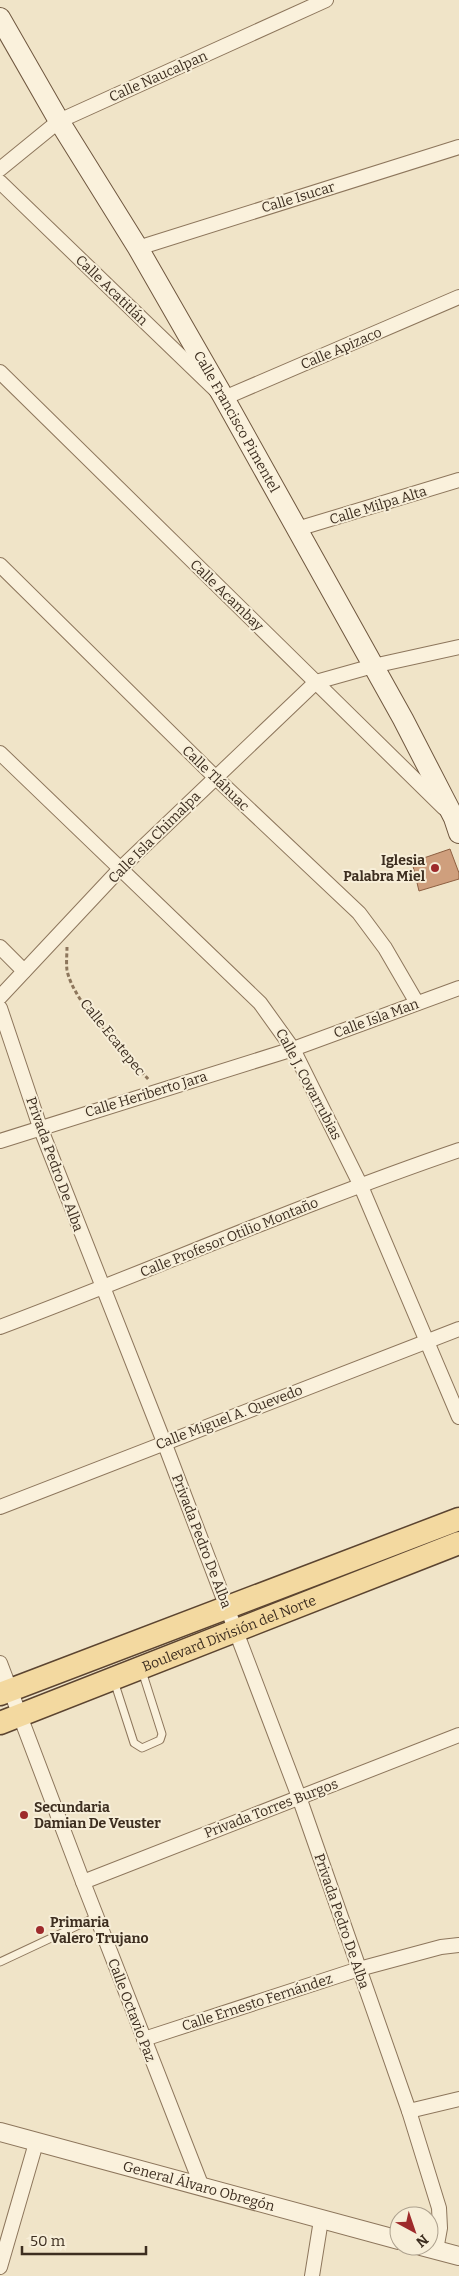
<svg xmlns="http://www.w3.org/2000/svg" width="459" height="2276" font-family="Bitter,serif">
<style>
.building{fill:#cf9f7d;stroke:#8d5f41}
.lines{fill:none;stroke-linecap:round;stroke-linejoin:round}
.service-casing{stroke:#8d765c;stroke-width:9}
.minor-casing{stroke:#8d765c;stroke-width:16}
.tertiary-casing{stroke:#8d765c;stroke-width:20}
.secondary-casing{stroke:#6f573f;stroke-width:22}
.primary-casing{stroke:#5b4430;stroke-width:25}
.path{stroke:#8d765c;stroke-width:3;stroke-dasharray:4 2.5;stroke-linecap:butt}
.service{stroke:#faf1dc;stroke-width:7}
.minor{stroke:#faf1dc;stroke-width:14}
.tertiary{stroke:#faf1dc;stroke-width:18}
.secondary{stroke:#faf1dc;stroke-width:20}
.primary{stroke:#f3d9a0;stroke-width:22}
.poi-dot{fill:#9e2a2b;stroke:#f7eed8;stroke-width:2}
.labels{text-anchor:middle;stroke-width:4;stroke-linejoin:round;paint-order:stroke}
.street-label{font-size:14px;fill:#3d2e20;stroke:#f7eed8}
.poi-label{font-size:14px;font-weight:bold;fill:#3d2e20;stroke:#f7eed8;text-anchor:start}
</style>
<rect width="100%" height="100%" fill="#f0e4c8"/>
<!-- building -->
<polygon class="building" points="450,849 459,873 459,879 419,891 412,862"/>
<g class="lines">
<defs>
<g id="service">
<polyline points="114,1681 134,1743 142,1748 160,1740 162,1734 142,1671"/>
<polyline points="0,1962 96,1917"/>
</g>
<g id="minor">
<polyline points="0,169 59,121 326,0"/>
<polyline points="0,182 224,398 459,297"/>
<polyline points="138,248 459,147"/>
<polyline points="0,372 444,808"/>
<polyline points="297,529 459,480"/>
<polyline points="0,565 215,777 359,913 385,948 417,1003"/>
<polyline points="0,753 260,1003 293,1049 360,1184 459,1417"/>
<polyline points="0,947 24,971"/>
<polyline points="0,997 120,869 316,682 373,666 459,647"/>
<polyline points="0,1008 40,1127 164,1442 299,1797 409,2111 439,2208 440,2228 436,2250"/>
<polyline points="0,1141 293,1049 459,988"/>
<path d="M0,1327C154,1269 304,1203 459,1150"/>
<polyline points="0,1507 459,1329"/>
<polyline points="0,1663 83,1882 202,2187"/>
<polyline points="83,1882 459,1735"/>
<polyline points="144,2039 359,1969 441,1947 459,1945"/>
<polyline points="409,2111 459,2099"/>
<polyline points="0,2267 36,2143"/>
<polyline points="312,2276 321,2220"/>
</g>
<g id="tertiary">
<path id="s1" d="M0,2132L399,2240"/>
<polyline points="421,2246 459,2256"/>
</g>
<g id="secondary">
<path id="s2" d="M0,18L59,121L138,248L224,398L403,719L454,818L459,833"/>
</g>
<g id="primary">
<polyline points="0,1694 459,1519"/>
<path id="s3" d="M0,1723L459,1543"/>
</g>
</defs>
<!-- service casing -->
<use href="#service" class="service-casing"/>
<!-- minor casing -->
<use href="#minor" class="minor-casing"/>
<!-- tertiary casing -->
<use href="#tertiary" class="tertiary-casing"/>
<!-- secondary casing -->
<use href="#secondary" class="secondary-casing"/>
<!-- primary casing -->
<use href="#primary" class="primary-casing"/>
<!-- path -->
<path class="path" d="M67,947C67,954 66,963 67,970C73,1003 126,1054 149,1080"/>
<!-- service -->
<use href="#service" class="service"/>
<!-- minor -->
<use href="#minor" class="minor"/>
<!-- tertiary -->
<use href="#tertiary" class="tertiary"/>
<!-- secondary -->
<use href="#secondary" class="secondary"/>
<!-- primary -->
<use href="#primary" class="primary"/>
</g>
<!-- markers -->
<g class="poi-dot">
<circle cx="435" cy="868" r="5"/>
<circle cx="24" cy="1815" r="5"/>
<circle cx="40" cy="1930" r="5"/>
</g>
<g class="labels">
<!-- street labels -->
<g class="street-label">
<text transform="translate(158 76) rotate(-24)" y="5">Calle Naucalpan</text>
<text transform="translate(298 197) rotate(-17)" y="5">Calle Isucar</text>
<text transform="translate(112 290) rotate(44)" y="5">Calle Acatitlán</text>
<text transform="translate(341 348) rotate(-23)" y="5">Calle Apizaco</text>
<text dy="5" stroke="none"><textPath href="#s2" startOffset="468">Calle Francisco Pimentel</textPath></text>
<text transform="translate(378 505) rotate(-17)" y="5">Calle Milpa Alta</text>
<text transform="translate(227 595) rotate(44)" y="5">Calle Acambay</text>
<text transform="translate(216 778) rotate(44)" y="5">Calle Tláhuac</text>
<text transform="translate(154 837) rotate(-45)" y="5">Calle Isla Chimalpa</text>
<text transform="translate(376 1018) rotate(-20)" y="5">Calle Isla Man</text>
<text transform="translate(113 1037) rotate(51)" y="5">Calle Ecatepec</text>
<text transform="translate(309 1084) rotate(62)" y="5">Calle J. Covarrubias</text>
<text transform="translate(146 1094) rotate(-17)" y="5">Calle Heriberto Jara</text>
<text transform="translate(55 1164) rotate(70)" y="5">Privada Pedro De Alba</text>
<text transform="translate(229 1237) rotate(-22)" y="5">Calle Profesor Otilio Montaño</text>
<text transform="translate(229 1417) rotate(-21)" y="5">Calle Miguel A. Quevedo</text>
<text transform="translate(202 1541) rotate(69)" y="5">Privada Pedro De Alba</text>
<text dy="5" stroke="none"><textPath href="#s3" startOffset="246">Boulevard División del Norte</textPath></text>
<text transform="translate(271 1808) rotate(-21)" y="5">Privada Torres Burgos</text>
<text transform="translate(342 1921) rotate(71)" y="5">Privada Pedro De Alba</text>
<text transform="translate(257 2002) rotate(-18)" y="5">Calle Ernesto Fernández</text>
<text transform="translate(132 2010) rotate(69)" y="5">Calle Octavio Paz</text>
<text dy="5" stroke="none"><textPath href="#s1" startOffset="206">General Álvaro Obregón</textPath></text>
</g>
<!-- poi labels -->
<g class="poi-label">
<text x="425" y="865" text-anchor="end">Iglesia<tspan x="425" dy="16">Palabra Miel</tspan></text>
<text x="34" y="1812">Secundaria<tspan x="34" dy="16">Damian De Veuster</tspan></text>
<text x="50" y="1927">Primaria<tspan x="50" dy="16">Valero Trujano</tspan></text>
</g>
</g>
<!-- north arrow -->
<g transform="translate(414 2231) rotate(140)"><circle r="24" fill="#f7eed8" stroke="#ada18e"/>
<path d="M0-4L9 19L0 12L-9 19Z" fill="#9e2a2b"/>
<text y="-8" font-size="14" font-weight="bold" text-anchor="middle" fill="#3d2e20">N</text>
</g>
<!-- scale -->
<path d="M22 2246v8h124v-8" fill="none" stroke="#3d2e20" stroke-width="2.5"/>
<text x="30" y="2246" font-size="15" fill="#3d2e20" stroke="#f7eed8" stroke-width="4" paint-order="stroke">50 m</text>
</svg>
